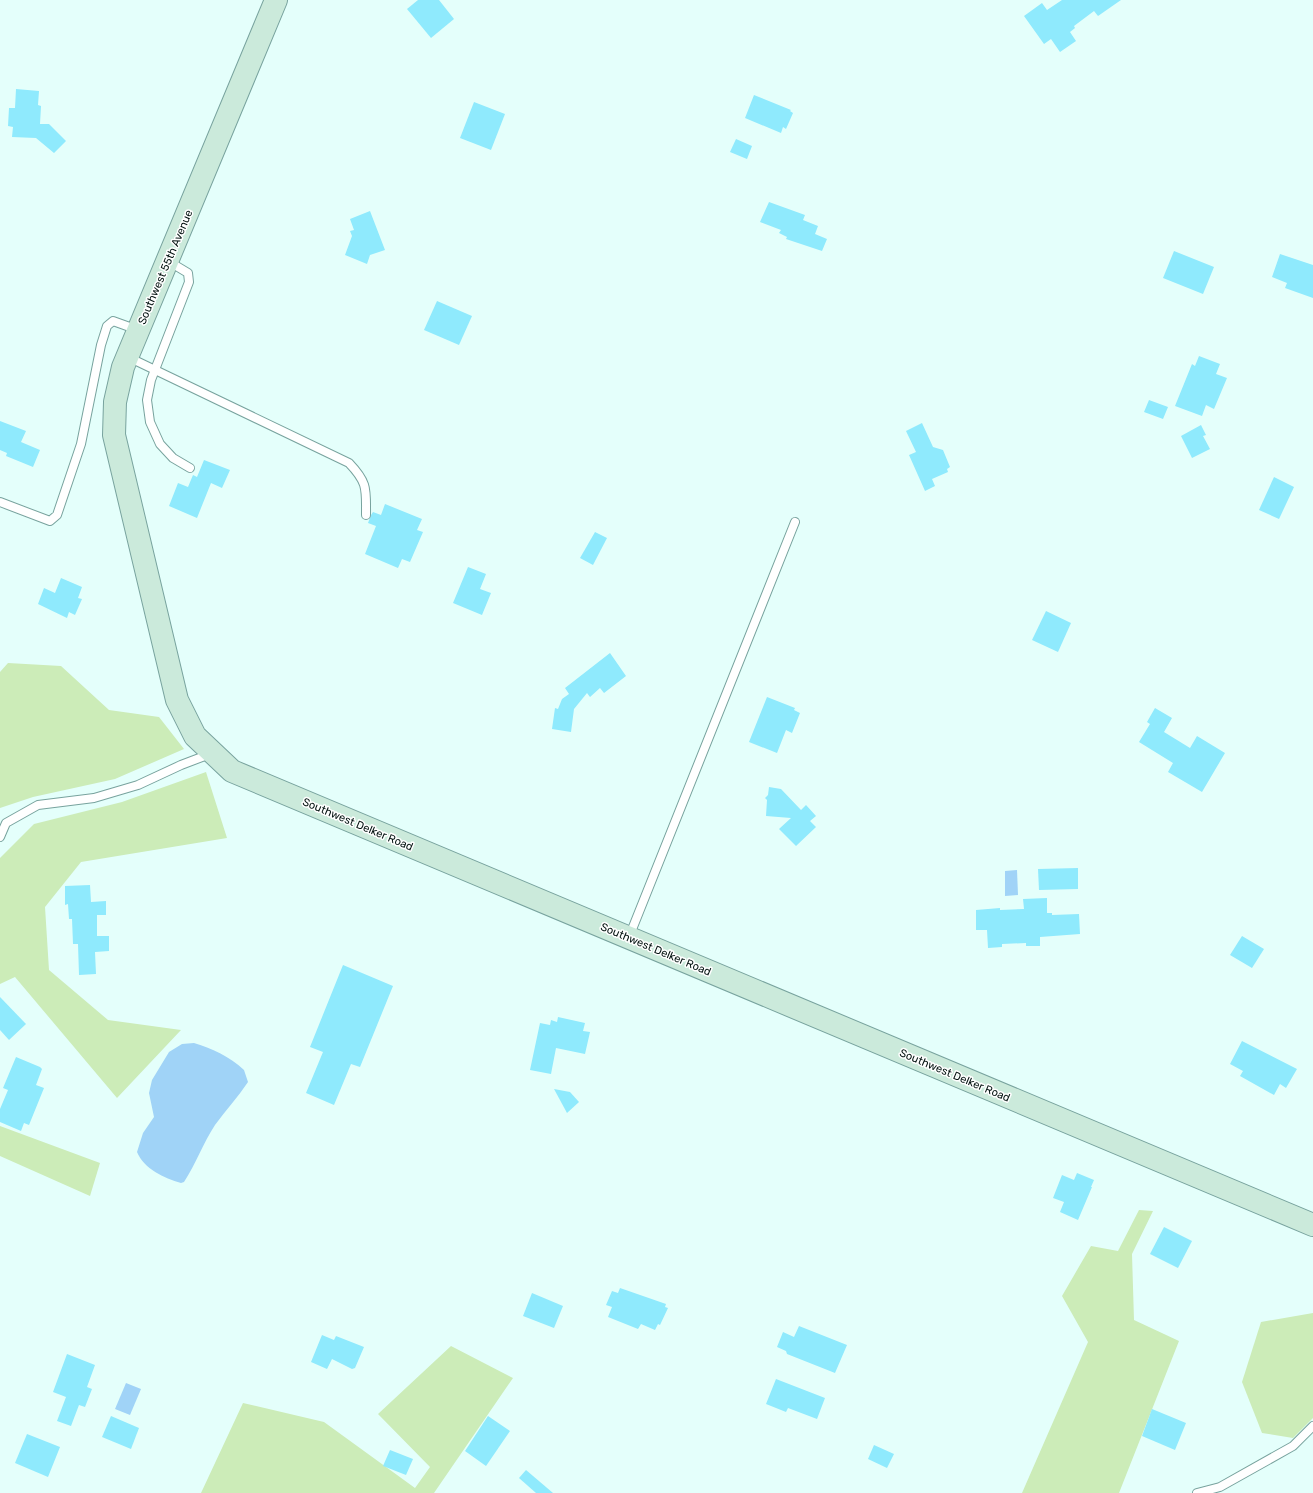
<svg xmlns="http://www.w3.org/2000/svg" width="1313" height="1493" font-family="Rubik,sans-serif">
<style>
.green{fill:#ccecb8}
.water{fill:#a0d3f7}
.building{fill:#8feafd}
.lines{fill:none;stroke-linecap:round;stroke-linejoin:round}
.lane-casing{stroke:#78a39e;stroke-width:10}
.secondary-casing{stroke:#78a39e;stroke-width:24}
.lane{stroke:#fff;stroke-width:8}
.secondary{stroke:#cbeadb;stroke-width:22}
.labels{text-anchor:middle;stroke-width:3;stroke-linejoin:round;paint-order:stroke}
.street-label{font-size:11px;fill:#02110f;stroke:#fff}
</style>
<rect width="100%" height="100%" fill="#e4fffb"/>
<!-- green -->
<g class="green">
<polygon points="8,663 61,666 109,710 159,717 184,749 115,779 33,797 0,808 0,672"/>
<polygon points="206,772 227,838 81,862 45,907 49,970 108,1020 181,1030 117,1098 15,977 0,984 0,858 34,824 122,802"/>
<polygon points="0,1126 100,1163 90,1196 0,1156"/>
<polygon points="1139,1210 1153,1211 1132,1254 1134,1320 1179,1341 1119,1493 1022,1493 1088,1342 1062,1296 1091,1246 1118,1251"/>
<polygon points="1313,1313 1313,1418 1293,1438 1262,1433 1242,1382 1261,1322"/>
<polygon points="451,1346 513,1378 434,1493 201,1493 243,1403 324,1422 415,1488 430,1467 378,1414"/>
</g>
<!-- water -->
<g class="water">
<polygon points="1017,870 1018,895 1005,896 1005,871"/>
<path d="M194,1043C213,1049 229,1056 244,1070L248,1082C238,1097 226,1110 215,1125C203,1143 196,1164 184,1182L181,1183C164,1178 144,1169 137,1152L143,1133L154,1117L149,1093L152,1080L169,1052L182,1044Z"/>
<polygon points="126,1383 141,1389 130,1415 115,1409"/>
</g>
<!-- building -->
<g class="building">
<polygon points="418,0 439,0 454,19 431,38 407,9"/>
<polygon points="1062,0 1121,0 1098,16 1094,11 1074,26 1075,28 1070,32 1076,41 1060,52 1051,39 1044,44 1024,16 1042,3 1047,10"/>
<polygon points="16,89 39,91 38,105 41,106 40,124 49,124 66,141 54,153 36,138 12,137 13,127 8,126 9,108 15,108"/>
<polygon points="754,95 791,110 790,111 793,113 786,129 783,127 781,133 745,118"/>
<polygon points="474,102 505,114 491,150 460,138"/>
<polygon points="736,139 752,146 747,159 730,152"/>
<polygon points="769,202 805,215 803,220 818,226 815,234 827,239 822,251 786,239 787,237 779,233 781,230 760,222"/>
<polygon points="370,211 385,250 370,255 367,264 345,255 352,236 350,231 354,230 350,219"/>
<polygon points="1174,251 1214,267 1203,294 1163,278"/>
<polygon points="1280,254 1313,265 1313,298 1285,288 1287,283 1272,277"/>
<polygon points="437,301 472,316 459,345 424,330"/>
<polygon points="1199,356 1220,364 1216,374 1227,378 1214,409 1206,405 1202,416 1175,406 1192,364 1195,366"/>
<polygon points="1149,400 1168,407 1163,419 1144,412"/>
<polygon points="0,421 26,431 21,442 40,450 33,467 6,456 7,453 0,450"/>
<polygon points="922,423 933,447 943,450 950,467 947,469 948,472 932,479 935,486 925,491 909,455 916,452 906,431"/>
<polygon points="1201,425 1206,435 1203,436 1210,449 1192,458 1181,436"/>
<polygon points="204,460 230,470 222,488 211,483 197,518 169,506 178,483 188,487 193,475 197,477"/>
<polygon points="1274,477 1294,487 1279,519 1259,510"/>
<polygon points="385,504 422,519 417,530 423,532 410,562 402,559 398,568 365,554 376,526 368,523 371,515 373,512 381,515"/>
<polygon points="595,532 607,538 593,565 580,558"/>
<polygon points="468,567 486,574 480,589 491,593 482,615 453,603"/>
<polygon points="61,578 82,587 78,598 82,599 75,615 69,612 67,618 38,604 44,588 55,593"/>
<polygon points="1046,611 1071,623 1058,652 1032,640"/>
<polygon points="610,653 626,676 604,693 600,688 590,697 587,693 574,709 571,732 552,729 555,708 558,709 562,699 569,694 565,688"/>
<polygon points="767,697 795,708 794,710 800,713 792,733 786,730 777,753 749,742"/>
<polygon points="1155,708 1172,718 1164,732 1190,748 1197,736 1225,753 1202,792 1168,772 1173,763 1139,742 1150,724 1147,722"/>
<polygon points="769,787 781,789 801,810 806,805 816,816 810,821 816,827 796,846 779,829 791,818 766,816 767,800 765,798 768,795"/>
<polygon points="1078,868 1078,889 1039,890 1038,869"/>
<polygon points="90,885 91,902 106,901 106,915 97,915 97,936 109,936 109,951 95,952 96,974 79,975 78,944 73,944 72,919 69,919 68,904 65,905 65,886"/>
<polygon points="1047,898 1047,913 1052,913 1052,915 1079,914 1080,934 1040,937 1040,946 1026,946 1026,943 1002,944 1002,947 988,948 987,930 976,930 976,910 1000,908 1000,910 1024,909 1023,899"/>
<polygon points="1242,936 1264,949 1252,968 1230,955"/>
<polygon points="343,965 393,986 360,1067 351,1064 334,1105 306,1093 323,1052 310,1047"/>
<polygon points="0,997 26,1024 9,1040 0,1030"/>
<polygon points="558,1017 585,1023 583,1031 590,1032 585,1054 556,1048 551,1074 530,1070 540,1023 550,1025 551,1020 557,1022"/>
<polygon points="1242,1041 1297,1069 1286,1088 1280,1084 1274,1095 1240,1076 1243,1071 1230,1064"/>
<polygon points="16,1057 40,1067 42,1069 36,1085 44,1088 29,1125 24,1123 21,1131 0,1122 0,1109 8,1090 3,1088"/>
<polygon points="554,1089 570,1092 579,1102 567,1113"/>
<polygon points="1077,1173 1094,1180 1091,1187 1092,1187 1078,1220 1060,1212 1064,1202 1053,1198 1062,1175 1074,1180"/>
<polygon points="1164,1227 1192,1241 1178,1268 1150,1254"/>
<polygon points="620,1288 666,1304 665,1307 668,1308 660,1325 658,1324 655,1330 641,1324 638,1329 608,1317 612,1307 606,1305 612,1291 618,1293"/>
<polygon points="532,1293 563,1306 554,1328 523,1316"/>
<polygon points="799,1326 847,1345 835,1373 787,1354 786,1351 777,1347 783,1332 794,1337"/>
<polygon points="322,1335 334,1340 336,1336 364,1347 355,1368 352,1369 332,1359 327,1369 311,1362"/>
<polygon points="67,1354 95,1365 87,1387 92,1389 85,1407 79,1405 71,1426 57,1421 66,1397 53,1392"/>
<polygon points="776,1379 825,1398 817,1419 788,1408 786,1412 766,1404"/>
<polygon points="1152,1409 1186,1423 1175,1450 1142,1436"/>
<polygon points="111,1416 139,1428 131,1449 102,1437"/>
<polygon points="488,1416 510,1431 486,1466 465,1451"/>
<polygon points="27,1434 60,1447 48,1477 15,1463"/>
<polygon points="874,1445 894,1454 887,1468 868,1459"/>
<polygon points="390,1450 413,1459 406,1475 383,1466"/>
<polygon points="526,1470 553,1493 536,1493 519,1478"/>
</g>
<g class="lines">
<defs>
<g id="lane">
<polyline points="168,261 188,273 189,282 151,380 147,400 150,422 160,444 173,458 190,468"/>
<path d="M128,357L349,463C368,483 366,489 366,515"/>
<polyline points="0,502 50,521 57,515 81,444 101,345 107,326 113,321 138,330"/>
<polyline points="0,837 6,823 38,805 94,798 138,785 181,765 210,754"/>
<polyline points="629,937 795,522"/>
<polyline points="1197,1493 1220,1487 1293,1446 1313,1426"/>
</g>
<polyline id="secondary" points="276,0 123,367 115,402 114,435 177,700 195,736 232,771 1313,1225"/>
</defs>
<!-- lane casing -->
<use href="#lane" class="lane-casing"/>
<!-- secondary casing -->
<use href="#secondary" class="secondary-casing"/>
<!-- lane -->
<use href="#lane" class="lane"/>
<!-- secondary -->
<use href="#secondary" class="secondary"/>
</g>
<g class="labels">
<!-- street labels -->
<g class="street-label">
<text transform="translate(165 267) rotate(-67)" y="4">Southwest 55th Avenue</text>
<text transform="translate(358 824) rotate(23)" y="4">Southwest Delker Road</text>
<text transform="translate(656 949) rotate(23)" y="4">Southwest Delker Road</text>
<text transform="translate(955 1075) rotate(23)" y="4">Southwest Delker Road</text>
</g>
</g>
</svg>
